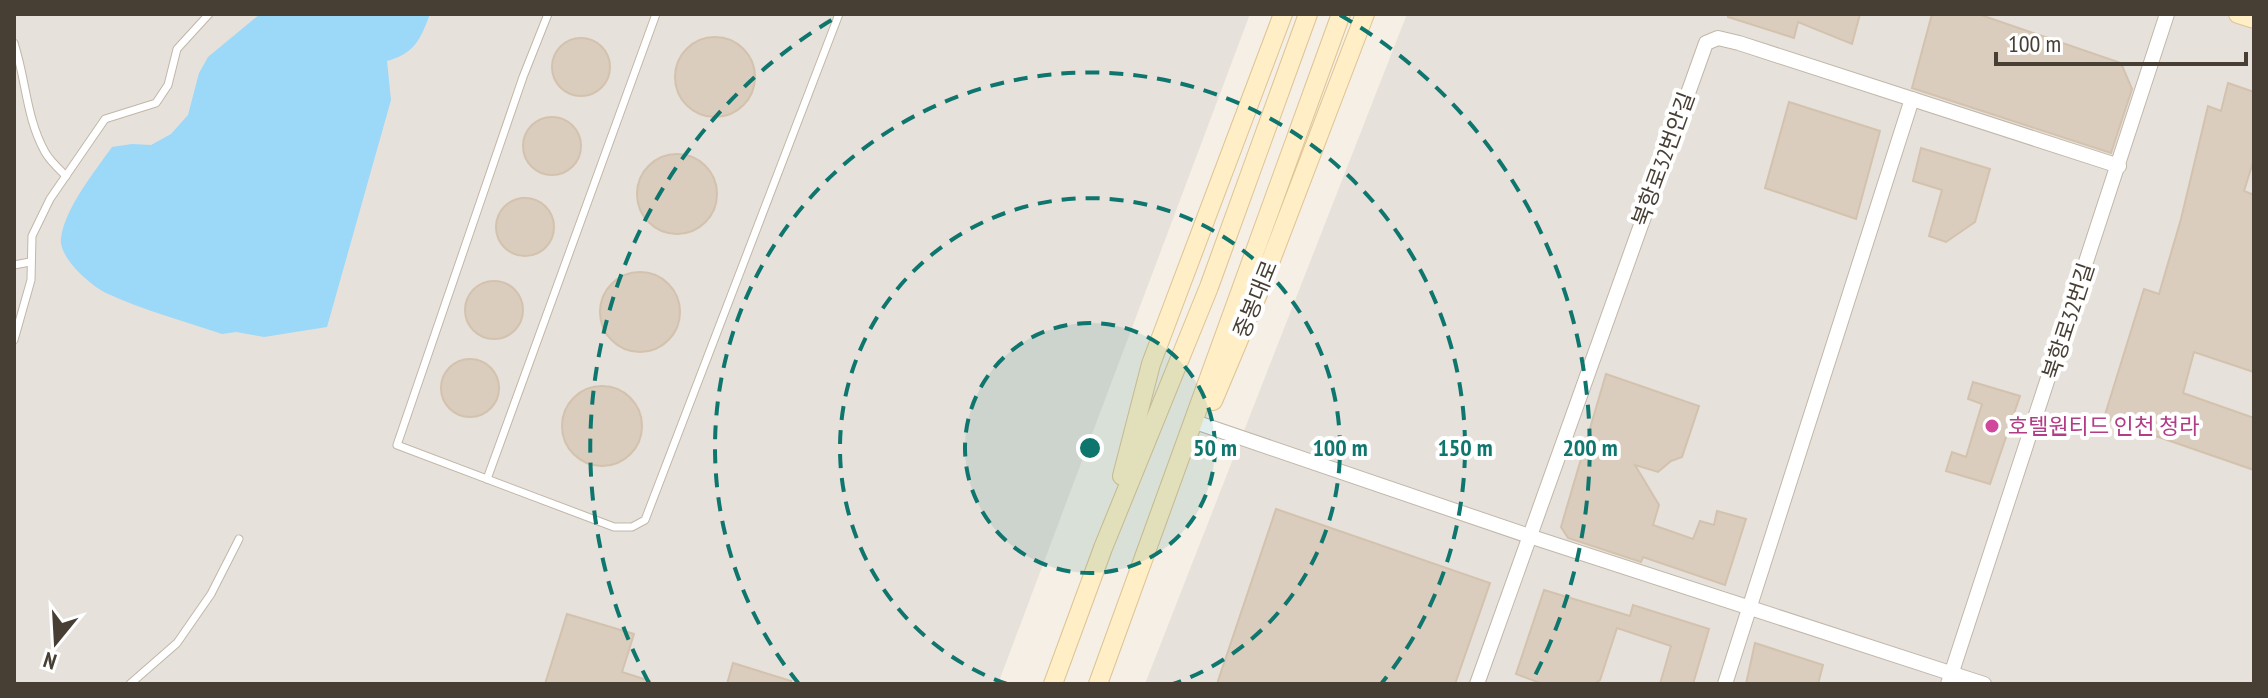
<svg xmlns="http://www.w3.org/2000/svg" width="2268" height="698" font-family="'PT Sans Narrow','Noto Sans KR',sans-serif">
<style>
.industrial{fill:#e7e1db}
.water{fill:#9cd8f8}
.building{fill:#dbcdbd;stroke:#d3c2ad;stroke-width:2}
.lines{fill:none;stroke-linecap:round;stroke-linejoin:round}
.lane-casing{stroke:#c1b7a8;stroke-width:9}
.street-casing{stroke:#c1b7a8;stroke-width:16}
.secondary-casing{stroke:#ddc493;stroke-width:20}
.lane{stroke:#fff;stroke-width:7}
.street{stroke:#fff;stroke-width:14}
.secondary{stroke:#ffeec6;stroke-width:18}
.ring{fill:none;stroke:#0f766e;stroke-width:4;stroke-dasharray:14 10}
.hotel-dot{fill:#d1479c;stroke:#fff;stroke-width:3}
.labels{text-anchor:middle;stroke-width:8;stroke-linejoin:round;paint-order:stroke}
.street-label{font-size:22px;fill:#483f34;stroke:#fff}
.hotel-label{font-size:22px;fill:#b23c85;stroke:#fff;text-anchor:start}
.centre{fill:#0f766e;stroke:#fff;stroke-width:4}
.ring-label{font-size:24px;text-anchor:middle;font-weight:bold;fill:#0f766e;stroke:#fff;stroke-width:8;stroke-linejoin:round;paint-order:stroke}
</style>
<rect width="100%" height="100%" fill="#f5efe6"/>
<!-- industrial -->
<g class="industrial">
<polygon points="14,14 1250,14 998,684 14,684"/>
<polygon points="1407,14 2254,14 2254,684 1145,684"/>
</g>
<!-- water -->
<path class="water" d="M260,14H430C420,40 415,53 387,61L391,100L327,327L264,337L236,332L222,334C184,321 142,310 106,293C90,285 58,257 61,238C65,208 95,171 112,147L132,144L151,145L171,134L188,115L199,73L208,57Z"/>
<!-- building -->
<g class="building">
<polygon points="1728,14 1860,14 1852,44 1798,22 1794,38 1728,17"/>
<polygon points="1932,14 1978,14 2121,63 2132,89 2111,153 1912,88"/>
<circle cx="715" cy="77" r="40"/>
<circle cx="581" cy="67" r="29"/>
<polygon points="2228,83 2254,92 2254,159 2244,191 2254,195 2254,372 2194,352 2183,393 2254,418 2254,470 2104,418 2144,289 2159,294 2181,219 2208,106 2221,111"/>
<polygon points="1789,102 1880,131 1856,219 1765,188"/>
<circle cx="552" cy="146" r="29"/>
<polygon points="1921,148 1990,169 1975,222 1946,242 1929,236 1942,190 1913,181"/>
<circle cx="677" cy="194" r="40"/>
<circle cx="525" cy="227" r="29"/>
<circle cx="640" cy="312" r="40"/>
<circle cx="494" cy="310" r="29"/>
<circle cx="470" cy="388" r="29"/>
<polygon points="1606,374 1699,406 1682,457 1671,461 1658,472 1635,465 1659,505 1653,525 1693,539 1700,521 1714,525 1717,511 1746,519 1725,585 1643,557 1641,562 1568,538 1561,527"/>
<polygon points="1973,382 2020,396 1990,484 1946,471 1952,452 1966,457 1982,404 1968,399"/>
<circle cx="602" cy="426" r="40"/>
<polygon points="1276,509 1490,583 1455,684 1217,684"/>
<polygon points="1544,590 1630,616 1633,605 1709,629 1693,684 1660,684 1671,646 1617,628 1600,680 1594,684 1543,684 1516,674"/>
<polygon points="567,614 634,634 622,672 650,681 649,684 545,684"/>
<polygon points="1755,643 1823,665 1818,684 1746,684"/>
<polygon points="733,663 791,681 791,684 727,684"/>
</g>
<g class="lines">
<defs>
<g id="lane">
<polyline points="548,14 523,77 397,445 614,527 632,527 645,520 839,14"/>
<path d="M14,43C26,79 26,118 45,152C50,161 59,169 66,176"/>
<polyline points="14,265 30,262"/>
<polyline points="14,340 31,280 32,236 50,199 105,119 156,103 168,85 177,49 209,14"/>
<polyline points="487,479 656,14"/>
<polyline points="130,684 177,643 211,594 239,539"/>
</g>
<g id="street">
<polyline points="1195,422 1529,536 1984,684"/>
<polyline points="1477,684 1706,43 1718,38 1739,43 2119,166"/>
<polyline points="1725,684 1912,99"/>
<polyline points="1948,684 2167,14"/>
</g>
<g id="secondary">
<polyline points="2238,14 2254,19"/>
<polyline points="1213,401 1258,294 1365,14"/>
<polyline points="1122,476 1151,364 1283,14"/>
<polyline points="1053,684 1103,548 1209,287 1308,14"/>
<polyline points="1098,684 1341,14"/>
</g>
</defs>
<!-- lane casing -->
<use href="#lane" class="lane-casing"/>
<!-- street casing -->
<use href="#street" class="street-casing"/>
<!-- secondary casing -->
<use href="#secondary" class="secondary-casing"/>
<!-- lane -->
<use href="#lane" class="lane"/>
<!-- street -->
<use href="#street" class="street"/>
<!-- secondary -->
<use href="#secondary" class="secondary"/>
</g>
<!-- distance rings -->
<circle cx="1090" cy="448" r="125" fill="#0f766e" fill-opacity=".12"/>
<g class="ring">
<circle cx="1090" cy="448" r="125"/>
<path d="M1007 684A250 250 0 1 1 1173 684"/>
<path d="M799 684A375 375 0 1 1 1381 684"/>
<path d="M649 683A500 500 0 0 1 840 15M1340 15A500 500 0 0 1 1531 683"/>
</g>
<!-- markers -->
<circle class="hotel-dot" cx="1992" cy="426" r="8"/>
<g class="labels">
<!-- street labels -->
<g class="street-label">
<text transform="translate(1663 159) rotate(-70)" y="8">북항로32번안길</text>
<text transform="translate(1255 299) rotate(-68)" y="8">중봉대로</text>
<text transform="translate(2068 321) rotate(-72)" y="8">북항로32번길</text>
</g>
<!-- hotel labels -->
<g class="hotel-label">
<text x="2008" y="434">호텔원티드 인천 청라</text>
</g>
</g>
<circle cx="1090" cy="448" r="12" class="centre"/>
<g class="ring-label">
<text x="1215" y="456">50 m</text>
<text x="1340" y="456">100 m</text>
<text x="1465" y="456">150 m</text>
<text x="1590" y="456">200 m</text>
</g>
<!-- border -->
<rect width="2268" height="698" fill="none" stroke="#483f34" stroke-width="32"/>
<!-- north arrow -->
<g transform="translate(56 642) rotate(198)" stroke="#ffffff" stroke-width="6" paint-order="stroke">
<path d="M0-6L14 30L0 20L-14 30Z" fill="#483f34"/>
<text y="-12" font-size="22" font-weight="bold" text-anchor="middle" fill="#483f34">N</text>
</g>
<!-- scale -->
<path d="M1996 52v12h250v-12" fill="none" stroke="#483f34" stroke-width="4"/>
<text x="2008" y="52" font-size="24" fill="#483f34" stroke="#ffffff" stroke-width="6" paint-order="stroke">100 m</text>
</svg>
